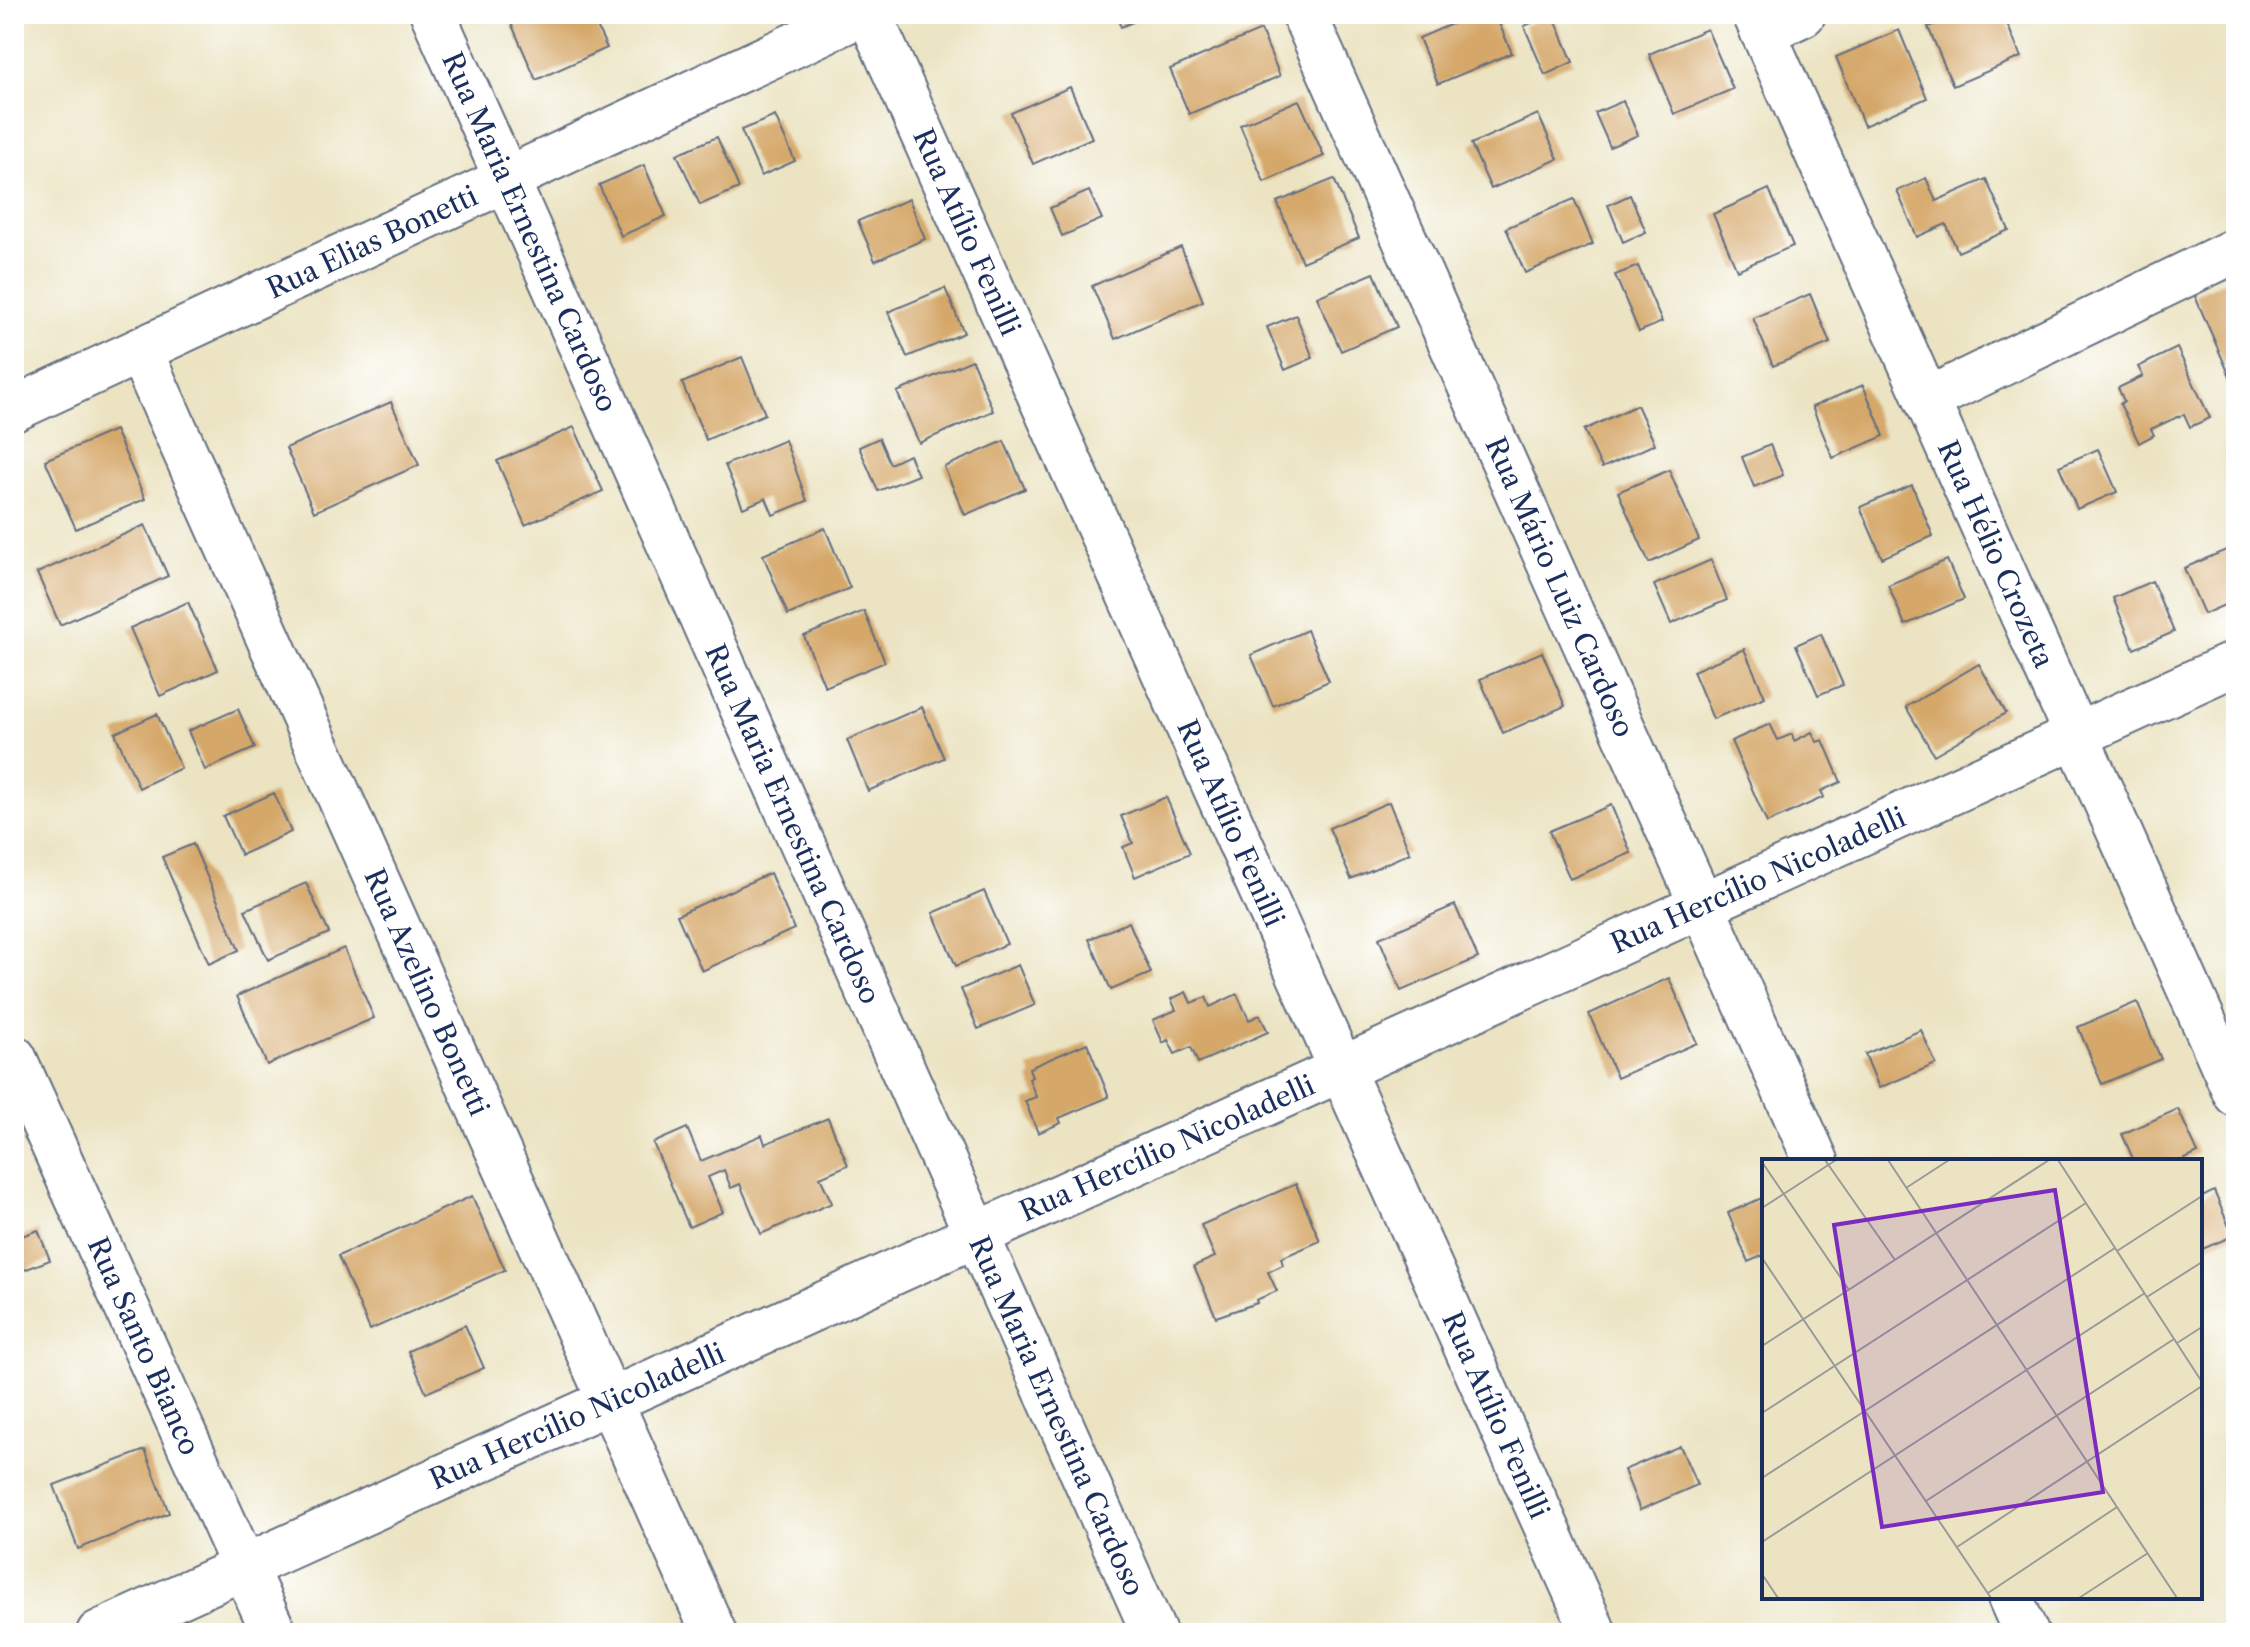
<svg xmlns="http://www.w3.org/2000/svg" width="2250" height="1647" font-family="'Libre Caslon Text',serif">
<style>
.building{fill:#d5a86a}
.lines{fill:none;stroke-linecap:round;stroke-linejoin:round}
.street-casing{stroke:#646e81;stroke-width:48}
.street{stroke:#fff;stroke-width:44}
.labels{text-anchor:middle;stroke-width:6;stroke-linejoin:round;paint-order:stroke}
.street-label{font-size:28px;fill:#1b2f5e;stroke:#fff}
.inset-road{fill:none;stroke:#989b99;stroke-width:2}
.view{fill:#7b2cbf;fill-opacity:0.15;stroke:#7b2cbf;stroke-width:4}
.inset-edge{fill:none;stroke:#1b2f5e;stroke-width:4}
</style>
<rect width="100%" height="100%" fill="#fff"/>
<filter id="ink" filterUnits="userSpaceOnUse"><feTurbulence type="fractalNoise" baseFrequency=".0125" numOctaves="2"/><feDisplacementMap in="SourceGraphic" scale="16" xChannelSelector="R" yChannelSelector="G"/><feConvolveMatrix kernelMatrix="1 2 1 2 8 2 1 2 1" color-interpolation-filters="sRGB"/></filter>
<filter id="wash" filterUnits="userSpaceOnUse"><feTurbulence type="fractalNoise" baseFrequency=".006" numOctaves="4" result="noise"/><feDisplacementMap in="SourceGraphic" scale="32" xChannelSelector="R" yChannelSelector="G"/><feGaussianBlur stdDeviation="1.8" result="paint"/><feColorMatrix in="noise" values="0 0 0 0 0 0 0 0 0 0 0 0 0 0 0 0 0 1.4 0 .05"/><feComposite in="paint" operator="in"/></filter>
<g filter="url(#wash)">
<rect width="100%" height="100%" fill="#ebe3c1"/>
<g id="blocks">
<!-- building -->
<g class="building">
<polygon points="532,14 591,14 607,48 536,80 511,23"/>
<polygon points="1115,14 1142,14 1144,17 1121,27"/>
<polygon points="1475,14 1495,14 1512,53 1438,84 1419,38"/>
<polygon points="1553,14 1573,62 1545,75 1524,26"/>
<polygon points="1959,14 2003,14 2021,57 1953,86 1928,27"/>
<polygon points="1707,29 1733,89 1674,114 1649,54"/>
<polygon points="1261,30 1280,76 1189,114 1170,69"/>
<polygon points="1899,30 1927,98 1864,126 1836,57"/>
<polygon points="1070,87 1092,138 1033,164 1011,113"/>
<polygon points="1299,100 1324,156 1264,182 1240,125"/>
<polygon points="1623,101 1638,135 1610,147 1595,113"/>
<polygon points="1538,114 1558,159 1491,189 1471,144"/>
<polygon points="775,116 795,161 761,176 741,130"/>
<polygon points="717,137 739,188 700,205 677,154"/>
<polygon points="644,165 666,216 621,236 599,185"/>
<polygon points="1926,178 1936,201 1986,179 2009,230 1958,252 1946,224 1917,237 1897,191"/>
<polygon points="1334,179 1359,238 1302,262 1277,202"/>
<polygon points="1769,189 1793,246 1737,270 1713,214"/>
<polygon points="1089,191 1102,219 1062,236 1050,208"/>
<polygon points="1630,195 1646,232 1623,242 1608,205"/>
<polygon points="909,199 925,239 875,261 858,221"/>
<polygon points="1574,199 1593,244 1525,273 1506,228"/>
<polygon points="1181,247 1203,301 1115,339 1092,286"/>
<polygon points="1638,266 1662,322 1639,332 1615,275"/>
<polygon points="1374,273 1397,327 1341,351 1317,297"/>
<polygon points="2236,276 2236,390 2194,294"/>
<polygon points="945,288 964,333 907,357 888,312"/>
<polygon points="1810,294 1830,343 1773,366 1753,318"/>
<polygon points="1296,315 1313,358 1285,370 1267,327"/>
<polygon points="2177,348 2210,418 2190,427 2184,414 2151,429 2154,435 2139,443 2120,404 2124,401 2118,388 2143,376 2138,367"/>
<polygon points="742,357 765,414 706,440 682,383"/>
<polygon points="972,360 993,411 919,443 897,392"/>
<polygon points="1863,385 1884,436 1833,458 1812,407"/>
<polygon points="391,402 419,465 314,512 286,448"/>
<polygon points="1637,405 1655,444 1602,468 1584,430"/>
<polygon points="574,427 603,491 525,525 497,461"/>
<polygon points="115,430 145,499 76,529 45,460"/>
<polygon points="879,438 890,464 909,455 918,475 878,491 859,447"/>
<polygon points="785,440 807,501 773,515 766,498 743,508 725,465"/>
<polygon points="1004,441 1025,489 965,515 944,467"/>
<polygon points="1770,445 1783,475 1754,487 1742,457"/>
<polygon points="2098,449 2117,492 2077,509 2059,466"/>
<polygon points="1669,470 1699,540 1649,563 1618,492"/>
<polygon points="1912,485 1933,536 1882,558 1860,507"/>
<polygon points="145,525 168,576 60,625 37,573"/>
<polygon points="825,528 850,588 788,615 763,555"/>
<polygon points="2233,547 2236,554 2236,600 2204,614 2184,568"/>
<polygon points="1711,560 1727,600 1671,624 1654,585"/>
<polygon points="1947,560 1964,599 1905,625 1888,585"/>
<polygon points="2152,581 2174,632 2134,649 2113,598"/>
<polygon points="188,602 218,670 160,696 130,628"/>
<polygon points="864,611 885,662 825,687 804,636"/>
<polygon points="1307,630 1329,681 1273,706 1251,655"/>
<polygon points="1821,634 1843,685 1818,695 1796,645"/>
<polygon points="1744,649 1765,697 1713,719 1693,671"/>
<polygon points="1542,652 1565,706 1503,733 1480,679"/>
<polygon points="1979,664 2006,713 1934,755 1906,707"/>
<polygon points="922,707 944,758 868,791 847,740"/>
<polygon points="238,709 255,748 205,770 188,731"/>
<polygon points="157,714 181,768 139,788 115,733"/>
<polygon points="1770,724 1778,740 1792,734 1794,741 1812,732 1817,742 1823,740 1841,782 1821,791 1824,797 1767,823 1731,741"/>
<polygon points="274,793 291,832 241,855 223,816"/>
<polygon points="1166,797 1190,853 1135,877 1123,847 1133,843 1121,816"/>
<polygon points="1389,802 1410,853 1351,879 1329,828"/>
<polygon points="1611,805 1631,853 1570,879 1549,831"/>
<polygon points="193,844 239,950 209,964 162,857"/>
<polygon points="770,873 794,929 702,971 677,915"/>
<polygon points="306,883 329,933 268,960 245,910"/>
<polygon points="984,891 1007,944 956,966 933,913"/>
<polygon points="1455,905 1478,958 1401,991 1379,938"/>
<polygon points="1129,922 1151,973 1111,990 1089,939"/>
<polygon points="344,948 374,1018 267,1065 237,996"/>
<polygon points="1018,965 1035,1005 978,1029 961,989"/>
<polygon points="1669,978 1697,1043 1617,1078 1589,1014"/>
<polygon points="1186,992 1191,1003 1206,997 1210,1007 1237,994 1249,1020 1260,1015 1268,1032 1198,1063 1191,1047 1175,1054 1168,1040 1163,1043 1153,1020 1176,1010 1171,999"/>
<polygon points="2137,1002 2161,1059 2102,1084 2078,1027"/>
<polygon points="1921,1030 1936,1064 1879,1088 1865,1054"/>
<polygon points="1087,1043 1109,1097 1059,1118 1061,1123 1038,1133 1025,1101 1036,1097 1029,1079 1032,1077 1029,1068"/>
<polygon points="2178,1109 2198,1153 2181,1161 2134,1161 2122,1134"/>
<polygon points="828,1118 848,1165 820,1177 832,1203 761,1234 740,1184 731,1188 724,1170 708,1177 723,1212 689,1227 653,1143 687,1128 701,1161 762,1135 765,1144"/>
<polygon points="1296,1184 1320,1241 1281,1258 1283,1265 1268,1272 1277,1291 1256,1300 1257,1303 1216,1317 1194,1266 1215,1257 1201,1225"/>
<polygon points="2214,1191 2233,1236 2200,1250 2200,1198"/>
<polygon points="472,1196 505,1270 370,1330 338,1256"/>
<polygon points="1764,1197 1764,1255 1748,1262 1728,1213"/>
<polygon points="38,1230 50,1260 14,1274 14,1239"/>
<polygon points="465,1325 484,1368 426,1393 408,1351"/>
<polygon points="1680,1446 1697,1485 1640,1510 1624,1470"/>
<polygon points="145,1450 169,1513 78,1549 54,1485"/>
</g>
</g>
</g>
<g filter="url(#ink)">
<use href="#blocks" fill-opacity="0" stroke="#646e81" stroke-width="2"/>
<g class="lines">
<defs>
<g id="street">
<polyline points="433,14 1154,1633"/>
<polyline points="869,14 1594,1633"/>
<polyline points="1304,14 1816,1161"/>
<polyline points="1755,14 2236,1094"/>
<polyline points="1763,33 1803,14"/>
<polyline points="140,351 714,1633"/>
<polyline points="1927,400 2236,250"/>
<polyline points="14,409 861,14"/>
<polyline points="14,1058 274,1633"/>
<polyline points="2010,1597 2026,1633"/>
<polyline points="99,1633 2236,663"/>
</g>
</defs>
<!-- street casing -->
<use href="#street" class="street-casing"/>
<!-- street -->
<use href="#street" class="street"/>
</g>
</g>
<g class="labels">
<!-- street labels -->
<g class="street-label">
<text transform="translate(530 232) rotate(66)" y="10">Rua Maria Ernestina Cardoso</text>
<text transform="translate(967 232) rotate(66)" y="10">Rua Atílio Fenilli</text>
<text transform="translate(372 242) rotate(-25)" y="10">Rua Elias Bonetti</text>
<text transform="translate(1996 554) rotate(66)" y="10">Rua Hélio Crozeta</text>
<text transform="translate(1560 587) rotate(66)" y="10">Rua Mário Luiz Cardoso</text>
<text transform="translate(1231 823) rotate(66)" y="10">Rua Atílio Fenilli</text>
<text transform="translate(793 824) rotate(66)" y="10">Rua Maria Ernestina Cardoso</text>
<text transform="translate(1758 880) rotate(-24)" y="10">Rua Hercílio Nicoladelli</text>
<text transform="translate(427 992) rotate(66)" y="10">Rua Azelino Bonetti</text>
<text transform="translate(1167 1148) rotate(-24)" y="10">Rua Hercílio Nicoladelli</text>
<text transform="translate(144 1346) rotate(66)" y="10">Rua Santo Bianco</text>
<text transform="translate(1496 1415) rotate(66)" y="10">Rua Atílio Fenilli</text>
<text transform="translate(577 1416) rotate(-24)" y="10">Rua Hercílio Nicoladelli</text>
<text transform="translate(1057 1416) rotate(66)" y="10">Rua Maria Ernestina Cardoso</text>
</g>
</g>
<!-- overview -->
<g transform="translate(1762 1159)">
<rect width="440" height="440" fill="#ebe3c1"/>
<path class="inset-road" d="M63,1L133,101M126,1L415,439M296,1L440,223M0,3L87,131M144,29L187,1M0,49L74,1M355,92L440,37M0,99L229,439M385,138L440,103M415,184L440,168M0,187L287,1M0,254L324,44M0,319L353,89M164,342L412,180M0,383L383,134M195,388L440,227M0,415L16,439M226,434L355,348M317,439L386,394"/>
<path class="view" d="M293,31L341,333L120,368L72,66Z"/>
<rect width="440" height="440" class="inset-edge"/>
</g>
<!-- margin -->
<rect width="2250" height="1647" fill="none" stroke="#fff" stroke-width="48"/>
</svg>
